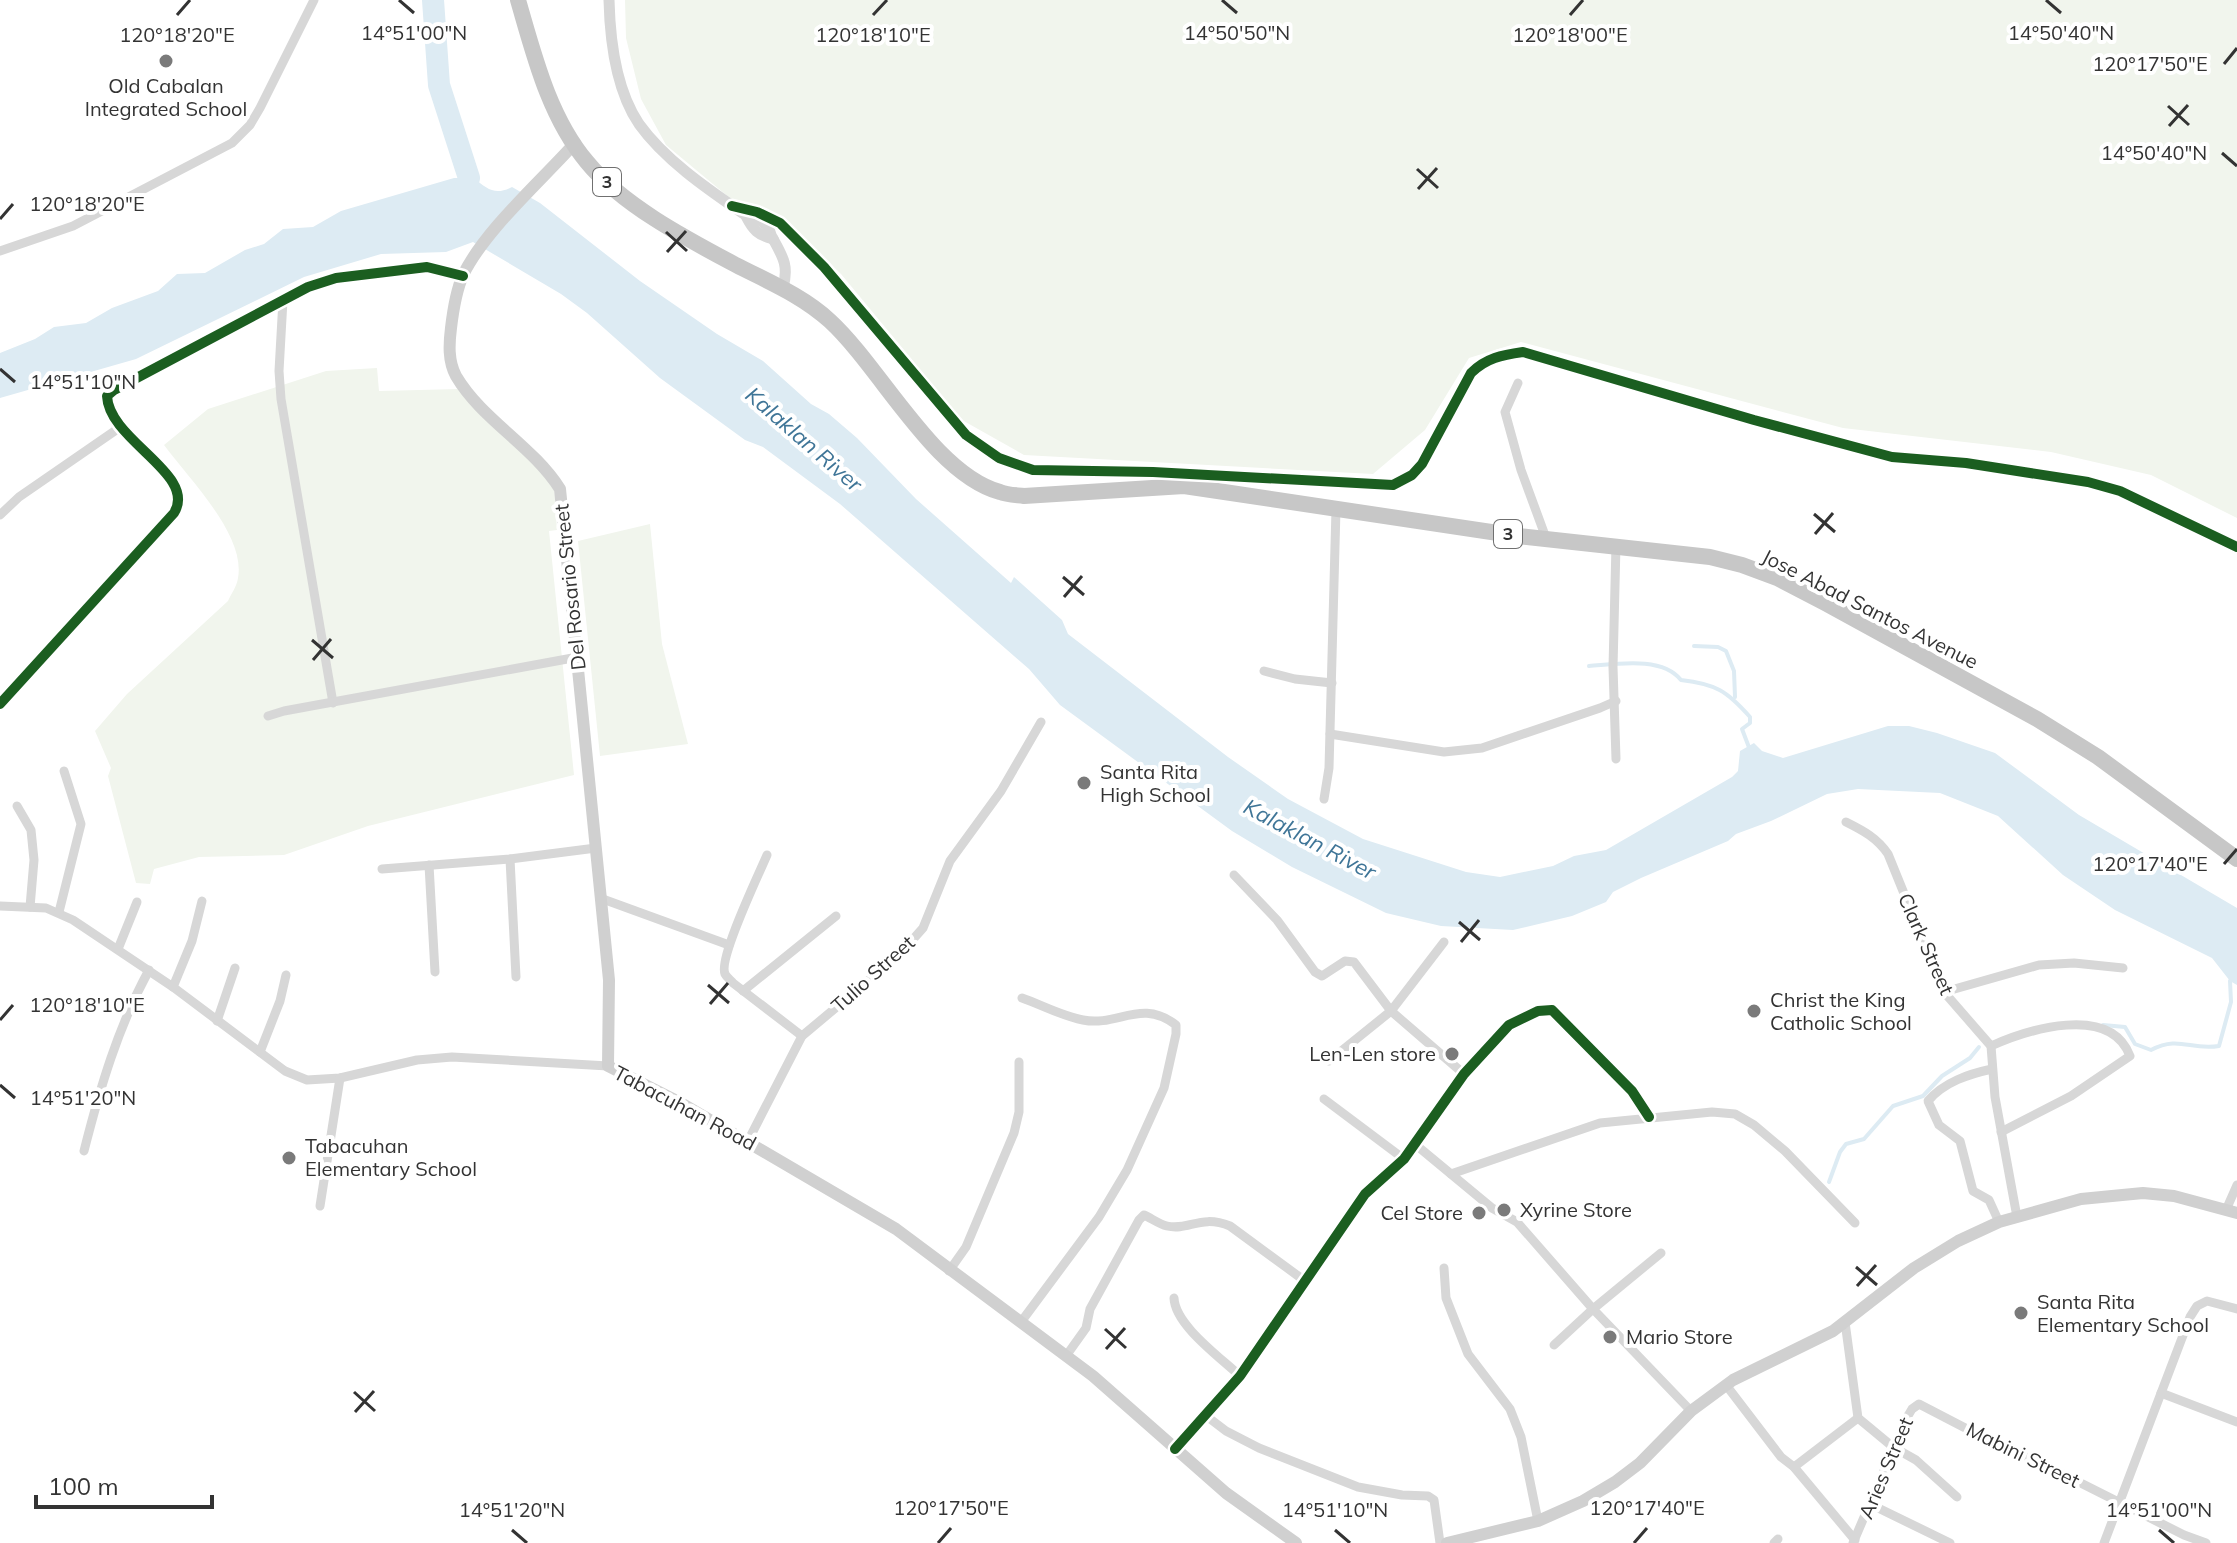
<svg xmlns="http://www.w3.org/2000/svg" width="2237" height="1543" font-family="Mulish,sans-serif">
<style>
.green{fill:#f1f5ed}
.water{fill:#ddebf3}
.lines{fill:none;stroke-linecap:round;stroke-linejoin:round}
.stream{stroke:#ddebf3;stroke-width:4}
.river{stroke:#ddebf3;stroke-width:22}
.minor{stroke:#d7d7d7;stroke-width:9}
.tertiary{stroke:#d7d7d7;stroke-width:11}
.secondary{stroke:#d0d0d0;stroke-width:12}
.trunk{stroke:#c7c7c7;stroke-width:16}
.cycleway-casing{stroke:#fff;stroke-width:15}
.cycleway{stroke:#1b5e20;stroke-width:10}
.ticks{fill:none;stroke:#333;stroke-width:3}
.poi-dot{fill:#7a7a7a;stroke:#fff;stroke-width:3}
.labels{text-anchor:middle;stroke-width:8;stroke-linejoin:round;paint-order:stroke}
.shield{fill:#fff;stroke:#707070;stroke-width:2}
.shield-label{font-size:18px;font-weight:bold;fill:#333}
.poi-label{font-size:20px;fill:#333;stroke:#fff;text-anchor:start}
.street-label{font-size:20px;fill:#333;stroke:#fff}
.water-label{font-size:22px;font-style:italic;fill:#3f7597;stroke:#fff}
.ticks-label{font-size:20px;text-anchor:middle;fill:#333;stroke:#fff;stroke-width:8;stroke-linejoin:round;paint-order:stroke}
</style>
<rect width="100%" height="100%" fill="#fff"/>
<!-- green -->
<g class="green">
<polygon points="625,0 2237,0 2237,518 2151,475 2051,452 1843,428 1521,342 1469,358 1425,430 1373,474 1024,455 962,420 841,274 783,218 757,206 731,199 666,145 641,99 626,38"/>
<path d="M377,368L379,391L459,389L554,484L557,530L549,531L574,775L368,826L284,855L199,857L154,869L150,884L136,883L108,776L111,768L95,731L127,694L228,601C231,594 237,586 238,578C246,535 189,479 164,445L208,409L326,371Z"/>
<polygon points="650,524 662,644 688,744 600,756 578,541"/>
</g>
<!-- water -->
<path class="water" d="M454,178H474C487,189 495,196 512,187L540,203L640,281L717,334L763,361L811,404L829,414L857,438L916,499L1011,583L1014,577L1062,620L1068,634L1228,757L1288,799L1363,839L1466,872L1500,877L1553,866L1574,856L1606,850L1732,777L1738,771L1740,751L1754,743L1762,751L1783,758L1888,726H1909L1937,733L1995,753L2079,815L2237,908V985L2230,981L2212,958L2115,910L2063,875L1998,816L1940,793L1858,789L1827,794L1771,821L1736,834L1728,841L1641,878L1613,892L1606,902L1572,916L1513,930L1441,926L1386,913L1292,867L1232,831L1060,705L1029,669L840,504L763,447L745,440L660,378L587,313L561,294L473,242L446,252L381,254L304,277L136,359L0,398V353L35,339L54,327L86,323L112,308L158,291L177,274L205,273L245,250L264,244L283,229L313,227L341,211Z"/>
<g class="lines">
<!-- stream -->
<g class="stream">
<polyline points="1694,646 1718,647 1726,651 1734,671 1735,697"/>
<path d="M1589,666C1617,664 1662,656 1681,680C1716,684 1727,691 1750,717V723L1742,729L1750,750"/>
<path d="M2103,1025L2125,1027L2135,1044L2151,1050C2180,1035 2190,1051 2219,1046L2231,1002L2230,981L2237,969"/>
<polyline points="1829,1182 1840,1152 1846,1144 1864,1139 1893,1106 1923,1096 1942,1076 1970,1058 1979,1047"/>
</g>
<!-- river -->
<polyline class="river" points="433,0 439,85 469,178 459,204"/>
<!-- minor -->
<g class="minor">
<path d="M739,208C783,218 806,247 834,279C868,318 899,358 932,396C944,409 955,425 969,437C987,454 1008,464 1033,470L1153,472L1393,485L1412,475L1422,464L1471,373C1486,358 1502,355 1523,352L1754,420L1892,457L1966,463L2088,482L2120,491L2237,547"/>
<polyline points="0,251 73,226 232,143 250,125 260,108 314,0"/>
<polyline points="283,300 279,371 281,399 333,703"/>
<polyline points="1518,383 1505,412 1521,470 1546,538"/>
<polyline points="0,515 19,497 119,428"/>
<polyline points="1264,671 1295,679 1332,683"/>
<path d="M0,704L174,513C198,474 109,441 107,396L114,390L308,287L336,278L427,267L463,276"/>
<polyline points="268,716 284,711 578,657"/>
<polyline points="1330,734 1444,752 1482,748 1600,708 1616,701"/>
<polyline points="1616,759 1613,667 1616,545"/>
<polyline points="1324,799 1329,768 1336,509"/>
<polyline points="17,806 31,830 34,860 30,907"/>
<path d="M1846,822C1864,831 1877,838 1888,854L1944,992L1991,1046L1995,1097L2017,1217"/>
<path d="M767,855C759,874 718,959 725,974C727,978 731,980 733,983L802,1036"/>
<polyline points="510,859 516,977"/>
<polyline points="429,865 435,972"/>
<polyline points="382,869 510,859 596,848"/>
<polyline points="1234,875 1277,920 1315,972 1322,976 1345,961 1354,962 1391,1011 1464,1074"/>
<polyline points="600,898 729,945"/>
<polyline points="0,906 46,908 73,920 173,987 285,1071 307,1080 340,1078 417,1060 452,1057 608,1066"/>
<polyline points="59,912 81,824 64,771"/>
<polyline points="118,949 137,902"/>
<polyline points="173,987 192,941 202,901"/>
<polyline points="743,991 836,916"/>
<polyline points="1944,992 2039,965 2074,963 2123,968"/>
<polyline points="217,1021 235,968"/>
<path d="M1991,1046C2027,1030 2110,1003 2130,1056L2071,1096L2001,1132"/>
<polyline points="260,1052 280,1001 286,975"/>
<polyline points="1329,1061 1391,1011 1444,942"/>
<path d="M1992,1069C1969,1074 1944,1082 1928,1101L1939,1125L1960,1141L1973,1191L1989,1200L1999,1222"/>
<polyline points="1324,1099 1404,1159"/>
<polyline points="748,1141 802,1036 900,954 923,928 950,861 1001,791 1041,722"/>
<polyline points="1416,1145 1492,1208 1517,1222 1593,1309 1691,1411"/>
<path d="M84,1151C100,1088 118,1027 149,970"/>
<polyline points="1451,1174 1600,1123 1712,1112 1735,1114 1754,1125 1785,1151 1855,1223"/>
<polyline points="320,1206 340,1078"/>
<polyline points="2226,1210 2237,1185"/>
<polyline points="1444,1268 1446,1298 1468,1354 1510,1409 1521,1437 1538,1521"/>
<polyline points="949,1271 966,1247 1014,1133 1019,1112 1019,1062"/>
<path d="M1174,1298C1175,1325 1220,1357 1240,1376"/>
<path d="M1021,1322L1099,1217L1127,1170L1164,1088L1176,1034V1025C1141,998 1118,1027 1083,1020C1062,1016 1042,1005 1022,998"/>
<polyline points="1845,1322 1858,1418 1893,1447 1916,1460 1957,1497"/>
<polyline points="1554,1345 1593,1309 1661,1253"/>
<path d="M1066,1356L1086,1328L1090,1309L1139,1220L1144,1215C1151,1218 1159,1224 1167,1226C1189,1231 1200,1214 1230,1226L1305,1281"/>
<polyline points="1726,1385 1781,1457 1794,1467"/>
<polyline points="2161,1393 2237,1422"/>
<polyline points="1205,1415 1226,1431 1259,1448 1358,1487 1402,1495 1428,1496 1434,1500 1440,1543"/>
<polyline points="1175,1449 1240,1376 1365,1194 1404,1159 1464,1074 1509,1025 1538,1011 1552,1010 1632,1091 1649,1117"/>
<polyline points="1872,1505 1950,1543"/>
<polyline points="1855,1540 1794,1467 1858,1418"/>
<polyline points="1774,1543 1778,1539"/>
<polyline points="1853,1543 1906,1419 1912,1409 1919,1404 1998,1445 2043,1464 2184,1535 2206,1543"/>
<polyline points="2104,1543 2190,1317 2197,1306 2207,1301 2237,1309"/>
</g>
<!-- tertiary -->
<g class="tertiary">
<path d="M609,0C610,41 616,90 639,124C664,159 706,188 741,212C749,218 761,218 767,226C770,229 770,234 772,237C783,257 789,265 783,288"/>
<path d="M746,216C753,230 758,235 773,239"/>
</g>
<!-- secondary -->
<g class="secondary">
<path d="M575,143C541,181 485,230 463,275C456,291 453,311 451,328C449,344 448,361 456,376C482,420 533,446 560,489L609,980L608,1066L679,1102L896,1229L1093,1376L1226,1493L1296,1543"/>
<polyline points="1447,1543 1538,1521 1583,1501 1615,1482 1640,1463 1691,1411 1733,1380 1833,1331 1914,1268 1958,1241 1999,1222 2081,1199 2143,1193 2174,1196 2237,1213"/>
</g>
<!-- trunk -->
<path class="trunk" d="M518,0C534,55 549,117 587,162C622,205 687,239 736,265C769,282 803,296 830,321C881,368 934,474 1000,492C1007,495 1016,495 1024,496L1184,486L1518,536L1710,557L1742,565L1777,578L1825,603L2037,719L2098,757L2237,859"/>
<defs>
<g id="cycleway">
<path d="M732,206L757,212L780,223L824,267L966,435L999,458L1033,470L1153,472L1393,485L1412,475L1422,464L1471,373C1486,358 1502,355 1523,352L1754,420L1892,457L1966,463L2088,482L2120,491L2237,547"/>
<path d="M0,704L174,513C198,474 109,441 107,396L114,390L308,287L336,278L427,267L463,276"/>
<polyline points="1175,1449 1240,1376 1365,1194 1404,1159 1464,1074 1509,1025 1538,1011 1552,1010 1632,1091 1649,1117"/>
</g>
</defs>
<!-- cycleway casing -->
<use href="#cycleway" class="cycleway-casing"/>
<!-- cycleway -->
<use href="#cycleway" class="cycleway"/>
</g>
<!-- ticks -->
<path class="ticks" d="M399,0L414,13M1222,0L1237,13M2046,0L2061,13M177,15L190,0M873,15L887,0M1570,15L1583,0M2224,64L2237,48M2168,106L2189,125M2169,126L2188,105M2222,153L2237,166M1417,169L1438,188M1418,189L1437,168M0,219L13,204M666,232L687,251M667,252L686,231M0,369L15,382M1814,514L1835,532M1815,534L1833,513M1063,577L1084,595M1064,597L1082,576M312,640L333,658M313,660L331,639M2224,864L2237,849M1459,922L1480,940M1461,942L1479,920M708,985L729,1003M710,1004L728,983M0,1020L13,1005M0,1085L15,1098M1856,1267L1877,1285M1857,1286L1876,1265M1105,1329L1126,1348M1106,1349L1125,1328M354,1392L375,1411M355,1412L374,1391M512,1530L527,1543M1335,1530L1350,1543M2159,1530L2174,1543M938,1543L951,1528M1634,1543L1647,1528"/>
<!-- markers -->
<g class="poi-dot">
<circle cx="166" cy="61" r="8"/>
<circle cx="1084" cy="783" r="8"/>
<circle cx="1754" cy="1011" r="8"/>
<circle cx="1452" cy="1054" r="8"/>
<circle cx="289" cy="1158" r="8"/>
<circle cx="1504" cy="1210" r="8"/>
<circle cx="1479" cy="1213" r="8"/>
<circle cx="2021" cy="1313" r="8"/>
<circle cx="1610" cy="1337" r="8"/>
</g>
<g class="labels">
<!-- shield labels -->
<g class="shield">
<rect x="593" y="168" width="28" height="28" rx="6"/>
<rect x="1494" y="520" width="28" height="28" rx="6"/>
</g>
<g class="shield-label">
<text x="607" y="188">3</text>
<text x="1508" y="540">3</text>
</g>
<!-- poi labels -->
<g class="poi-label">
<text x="166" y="93" text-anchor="middle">Old Cabalan<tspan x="166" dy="23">Integrated School</tspan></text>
<text x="1100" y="779">Santa Rita<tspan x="1100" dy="23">High School</tspan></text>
<text x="1770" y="1007">Christ the King<tspan x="1770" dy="23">Catholic School</tspan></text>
<text x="1436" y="1061" text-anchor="end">Len-Len store</text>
<text x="305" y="1153">Tabacuhan<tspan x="305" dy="23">Elementary School</tspan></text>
<text x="1520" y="1217">Xyrine Store</text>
<text x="1463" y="1220" text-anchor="end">Cel Store</text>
<text x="2037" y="1309">Santa Rita<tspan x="2037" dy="23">Elementary School</tspan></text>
<text x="1626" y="1344">Mario Store</text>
</g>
<!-- street labels -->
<g class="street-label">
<text transform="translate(570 587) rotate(-96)" y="7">Del Rosario Street</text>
<text transform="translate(1870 609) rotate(27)" y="7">Jose Abad Santos Avenue</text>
<text transform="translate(1926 944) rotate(66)" y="7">Clark Street</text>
<text transform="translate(873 974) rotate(-42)" y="7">Tulio Street</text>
<text transform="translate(685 1108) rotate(28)" y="7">Tabacuhan Road</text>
<text transform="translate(2023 1455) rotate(26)" y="7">Mabini Street</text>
<text transform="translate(1886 1468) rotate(-67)" y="7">Aries Street</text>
</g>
<!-- water labels -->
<g class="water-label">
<text transform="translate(804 439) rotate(41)" y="8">Kalaklan River</text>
<text transform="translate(1310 839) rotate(28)" y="8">Kalaklan River</text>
</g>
</g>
<g class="ticks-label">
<text x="414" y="40">14°51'00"N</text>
<text x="1237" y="40">14°50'50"N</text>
<text x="2061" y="40">14°50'40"N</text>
<text x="177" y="42">120°18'20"E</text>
<text x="873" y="42">120°18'10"E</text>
<text x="1570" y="42">120°18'00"E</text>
<text x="2150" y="71">120°17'50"E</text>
<text x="2154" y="160">14°50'40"N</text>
<text x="87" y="211">120°18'20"E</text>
<text x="83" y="389">14°51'10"N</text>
<text x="2150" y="871">120°17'40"E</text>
<text x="87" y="1012">120°18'10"E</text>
<text x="83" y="1105">14°51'20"N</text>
<text x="951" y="1515">120°17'50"E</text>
<text x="1647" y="1515">120°17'40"E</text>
<text x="512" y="1517">14°51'20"N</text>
<text x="1335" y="1517">14°51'10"N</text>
<text x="2159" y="1517">14°51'00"N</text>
</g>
<!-- scale -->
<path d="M36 1495v12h176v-12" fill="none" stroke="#333333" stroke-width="4"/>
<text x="48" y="1495" font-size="24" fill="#333333" stroke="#ffffff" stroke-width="6" paint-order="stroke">100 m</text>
</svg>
